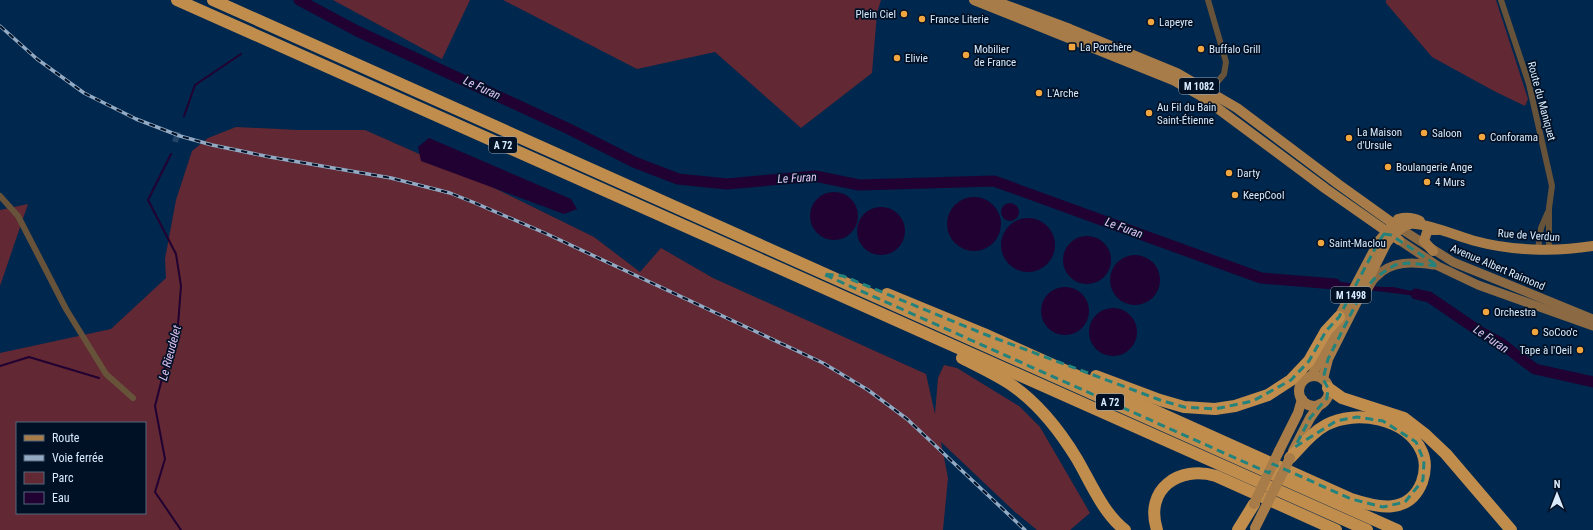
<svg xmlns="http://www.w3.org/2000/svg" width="1593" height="530" font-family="'Roboto Condensed',sans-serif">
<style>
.green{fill:#622833;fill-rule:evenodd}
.water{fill:#210132}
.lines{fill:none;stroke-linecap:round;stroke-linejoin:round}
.stream{stroke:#210132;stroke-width:2}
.river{stroke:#210132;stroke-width:11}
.street-tunnel{stroke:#214467;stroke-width:6;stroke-dasharray:6 3;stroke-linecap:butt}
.street{stroke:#67523a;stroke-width:6}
.secondary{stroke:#8b6a43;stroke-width:9}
.primary{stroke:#a77c48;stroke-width:10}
.highway{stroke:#c08d4d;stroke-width:12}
.rail-casing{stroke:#92aac3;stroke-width:3.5}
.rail{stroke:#001025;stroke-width:2;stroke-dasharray:6;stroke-linecap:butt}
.primary-bridge{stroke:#a77c48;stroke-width:10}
.marked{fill:none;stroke:#23827c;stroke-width:3;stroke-dasharray:8 5;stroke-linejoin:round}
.poi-dot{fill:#f1a640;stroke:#001025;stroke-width:1.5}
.labels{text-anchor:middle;stroke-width:3.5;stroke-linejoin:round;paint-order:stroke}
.shield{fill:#001025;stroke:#98a9bc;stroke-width:1}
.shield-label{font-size:10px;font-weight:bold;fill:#d9eafc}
.poi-label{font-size:11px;fill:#d9eafc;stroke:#001025;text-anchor:start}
.street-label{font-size:11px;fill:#d9eafc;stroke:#001025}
.water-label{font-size:12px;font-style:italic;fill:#e0c4f5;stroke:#001025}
</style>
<rect width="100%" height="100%" fill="#00274d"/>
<!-- green -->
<g class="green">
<polygon points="333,0 470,0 442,59"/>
<polygon points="503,0 881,0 877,13 872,73 801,128 715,52 637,69"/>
<polygon points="1386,0 1496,0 1528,99 1525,106 1494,91 1432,57 1386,3"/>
<path d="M236,127L298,130H365L478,180L594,237L640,272L661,248L713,278L926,374L935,414L938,378L944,365L957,368L1019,406L1040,427L1090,513L1070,530H1037L1015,512L941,442L948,478L943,530H0V353L111,329L166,278L165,259L176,200L192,151L208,138ZM17,423H145V513H17Z"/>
<polygon points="28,204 0,286 0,210"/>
</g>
<!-- water -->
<g class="water">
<polygon points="429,138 571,199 577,209 564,214 421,161 418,147"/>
<circle cx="834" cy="216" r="24"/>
<circle cx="974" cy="224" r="27"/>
<circle cx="1010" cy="212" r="9"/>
<circle cx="881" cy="231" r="24"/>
<circle cx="1028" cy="245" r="27"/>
<circle cx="1087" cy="260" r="24"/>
<circle cx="1135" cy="280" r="25"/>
<polygon points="1318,279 1381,287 1393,287 1430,295 1428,299 1417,296 1320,284"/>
<circle cx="1065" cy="311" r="24"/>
<circle cx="1113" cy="332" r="24"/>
</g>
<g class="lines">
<!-- stream -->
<g class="stream">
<polyline points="184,116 195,85 241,54"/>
<polyline points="171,154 148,200 176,254 181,286 178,325 167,359 155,406 165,459 155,492 181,530"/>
<polyline points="0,366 29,357 99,378"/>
</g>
<!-- river -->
<g class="river">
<polyline points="299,0 357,31 569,129 634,162 678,179 727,184 815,176 859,185 994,181 1261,278 1335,284"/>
<polyline points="1416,294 1429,297 1479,331 1501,343 1524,361 1535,369 1593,382"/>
</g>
<!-- street-tunnel -->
<polyline class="street-tunnel" points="175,142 178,132"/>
<!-- street -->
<g class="street">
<polyline points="1208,0 1226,62 1224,74 1208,93"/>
<polyline points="1501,0 1529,84 1552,186 1549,208 1549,250"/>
<polyline points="0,196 18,216 66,309 106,374 133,398"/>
<polyline points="1538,249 1541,228 1548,212"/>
</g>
<!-- secondary -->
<g class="secondary">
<polyline points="1398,227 1453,262 1593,319"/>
<polyline points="1399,240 1438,266 1478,285 1593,326"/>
<path d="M1367,290C1370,286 1372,280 1376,277C1391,260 1414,262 1433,265"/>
</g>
<!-- primary -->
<g class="primary">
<polyline points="974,0 1173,80 1201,96 1326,189 1399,240"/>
<polyline points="992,0 1070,29 1177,73 1237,108 1338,184 1398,227"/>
<path d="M1396,232L1398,219C1406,217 1412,217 1420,221"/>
<path d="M1387,242C1393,236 1401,225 1410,224C1424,222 1460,237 1475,241C1512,251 1555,252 1593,246"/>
<polyline points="1433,251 1424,241 1427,232 1430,230 1438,230"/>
<polyline points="1312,376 1339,317 1379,241 1390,228"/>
<circle cx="1314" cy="391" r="15"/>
<polyline points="1323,379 1328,359 1387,242 1387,236"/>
<polyline points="1279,451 1298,413 1302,399"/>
<polyline points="1293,451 1310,418 1320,404"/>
</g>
<!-- highway -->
<g class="highway">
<polyline points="177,0 1367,530"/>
<polyline points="213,0 1397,530"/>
<path d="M887,294L984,334L1351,499C1378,508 1409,515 1422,482C1425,473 1426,461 1422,452C1407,418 1356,409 1326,425C1311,433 1301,447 1290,458"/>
<path d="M962,358C979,367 997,375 1013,386C1040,405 1060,431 1077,459C1091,483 1103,513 1125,530"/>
<polyline points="1096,376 1160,400 1184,407 1215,409 1235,406 1268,395 1291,380 1309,361 1326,331 1339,317"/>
<polyline points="1328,388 1342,398 1404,418 1426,435 1446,454 1511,530"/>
<path d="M1157,530C1144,489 1179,465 1216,476L1336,530"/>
<polyline points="1238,530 1254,504"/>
</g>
<defs>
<polyline id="rail" points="0,26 37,59 84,93 136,119 180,136 212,145 270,157 391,178 450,193 475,203 547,234 823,363 868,390 907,419 1025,530"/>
</defs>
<!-- rail casing -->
<use href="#rail" class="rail-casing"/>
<!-- rail -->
<use href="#rail" class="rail"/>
<!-- primary-bridge -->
<g class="primary-bridge">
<polyline points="1254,504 1279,451"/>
<polyline points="1255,528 1290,458"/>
</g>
</g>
<!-- marked area -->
<path class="marked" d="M1384,234L1391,235L1438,266L1408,263L1395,265L1376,277L1362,292L1328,359L1323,379L1328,388L1327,398L1310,418L1295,447L1336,421L1357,417L1383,421L1416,442L1424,461L1423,480L1405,502L1383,507L1351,499L1273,464L1269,473L823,274L843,276L984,334L1160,400L1184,407L1215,409L1253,401L1291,380L1309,361L1326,331L1339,317L1379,241Z"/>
<!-- markers -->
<g class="poi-dot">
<circle cx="904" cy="14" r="4"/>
<circle cx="922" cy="19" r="4"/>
<circle cx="1151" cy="22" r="4"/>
<rect x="1068" y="43" width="8" height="8" rx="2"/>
<circle cx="1201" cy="49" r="4"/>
<circle cx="966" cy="55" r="4"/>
<circle cx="897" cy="58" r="4"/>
<circle cx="1039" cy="93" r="4"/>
<circle cx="1149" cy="113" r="4"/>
<circle cx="1424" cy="133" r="4"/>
<circle cx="1482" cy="137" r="4"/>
<circle cx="1349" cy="138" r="4"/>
<circle cx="1388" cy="167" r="4"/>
<circle cx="1229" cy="173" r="4"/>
<circle cx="1427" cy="182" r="4"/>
<circle cx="1235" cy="195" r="4"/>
<circle cx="1321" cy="243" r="4"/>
<circle cx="1486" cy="312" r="4"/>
<circle cx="1535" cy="332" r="4"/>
<circle cx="1580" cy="350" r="4"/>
</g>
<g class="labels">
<!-- shield labels -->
<g class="shield">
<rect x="1179" y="78" width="40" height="16" rx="3"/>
<rect x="489" y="137" width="28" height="16" rx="3"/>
<rect x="1331" y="287" width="40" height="16" rx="3"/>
<rect x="1096" y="394" width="28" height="16" rx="3"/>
</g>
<g class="shield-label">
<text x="1199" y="90">M 1082</text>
<text x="503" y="149">A 72</text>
<text x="1351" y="299">M 1498</text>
<text x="1110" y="406">A 72</text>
</g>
<!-- poi labels -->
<g class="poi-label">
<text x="896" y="18" text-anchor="end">Plein Ciel</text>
<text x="930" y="23">France Literie</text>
<text x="1159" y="26">Lapeyre</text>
<text x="1080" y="51">La Porchère</text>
<text x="974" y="53">Mobilier<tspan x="974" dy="13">de France</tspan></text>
<text x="1209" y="53">Buffalo Grill</text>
<text x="905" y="62">Elivie</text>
<text x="1047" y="97">L'Arche</text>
<text x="1157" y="111">Au Fil du Bain<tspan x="1157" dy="13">Saint-Étienne</tspan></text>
<text x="1357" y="136">La Maison<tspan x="1357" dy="13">d'Ursule</tspan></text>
<text x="1432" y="137">Saloon</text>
<text x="1490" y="141">Conforama</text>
<text x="1396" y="171">Boulangerie Ange</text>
<text x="1237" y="177">Darty</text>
<text x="1435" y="186">4 Murs</text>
<text x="1243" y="199">KeepCool</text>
<text x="1329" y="247">Saint-Maclou</text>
<text x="1494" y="316">Orchestra</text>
<text x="1543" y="336">SoCoo'c</text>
<text x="1572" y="354" text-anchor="end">Tape à l'Oeil</text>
</g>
<!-- street labels -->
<g class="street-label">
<text transform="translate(1542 101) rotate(75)" y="4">Route du Maniquet</text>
<text transform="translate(1529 235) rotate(4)" y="4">Rue de Verdun</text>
<text transform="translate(1498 267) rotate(23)" y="4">Avenue Albert Raimond</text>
</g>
<!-- water labels -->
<g class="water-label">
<text transform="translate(482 88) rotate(25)" y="4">Le Furan</text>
<text transform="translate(797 178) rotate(-3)" y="4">Le Furan</text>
<text transform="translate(1124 228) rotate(20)" y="4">Le Furan</text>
<text transform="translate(1491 339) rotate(34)" y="4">Le Furan</text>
<text transform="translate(170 353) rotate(-75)" y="4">Le Rieudelet</text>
</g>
</g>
<!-- legend -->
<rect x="16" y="422" width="130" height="92" fill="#001025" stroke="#57677b"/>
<rect x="24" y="435" width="20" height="6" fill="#a77c48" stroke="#57677b"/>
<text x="52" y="442" font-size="12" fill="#d9eafc">Route</text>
<rect x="24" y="455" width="20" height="6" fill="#92aac3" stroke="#57677b"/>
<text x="52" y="462" font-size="12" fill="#d9eafc">Voie ferrée</text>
<rect x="24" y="472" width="20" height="12" fill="#622833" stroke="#57677b"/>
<text x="52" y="482" font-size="12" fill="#d9eafc">Parc</text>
<rect x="24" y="492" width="20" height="12" fill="#210132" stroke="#57677b"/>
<text x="52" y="502" font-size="12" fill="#d9eafc">Eau</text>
<!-- north arrow -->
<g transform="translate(1557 494)" stroke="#001025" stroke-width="3" paint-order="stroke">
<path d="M0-3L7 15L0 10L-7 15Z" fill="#d9eafc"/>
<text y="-6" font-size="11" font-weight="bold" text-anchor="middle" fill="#d9eafc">N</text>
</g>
</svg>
